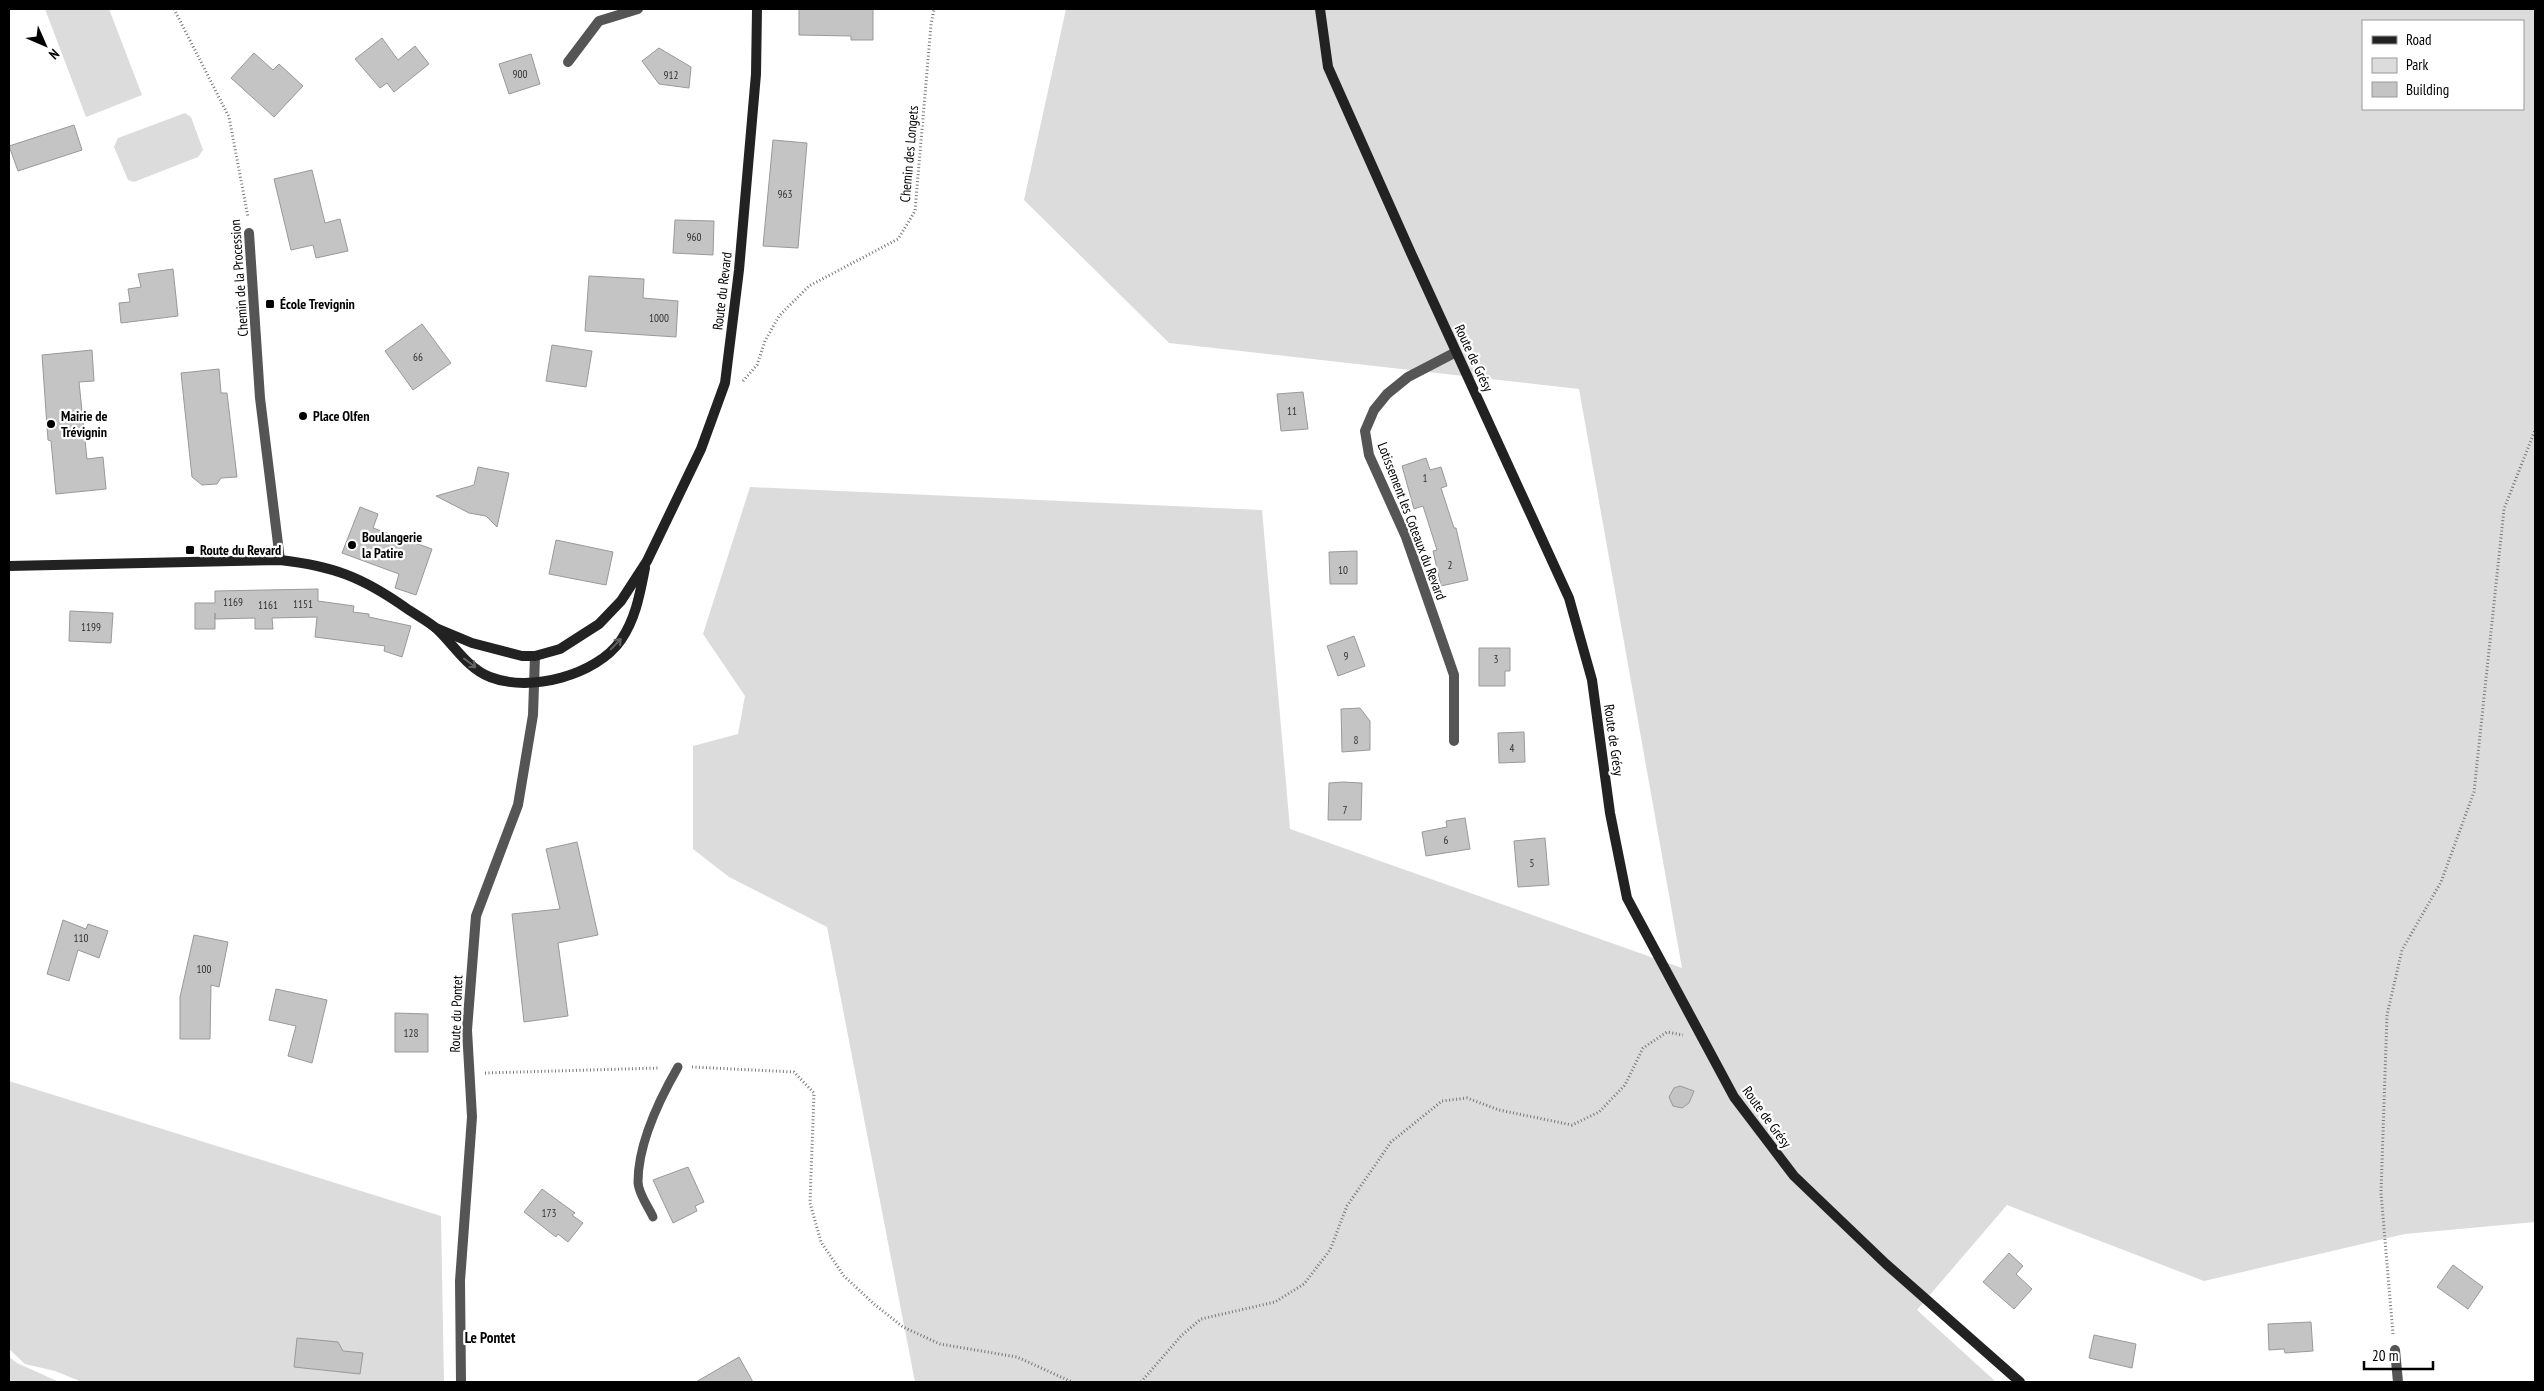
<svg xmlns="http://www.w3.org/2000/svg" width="2544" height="1391" font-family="'PT Sans Narrow',sans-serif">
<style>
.green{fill:#dcdcdc;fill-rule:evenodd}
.building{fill:#c4c4c4;stroke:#999}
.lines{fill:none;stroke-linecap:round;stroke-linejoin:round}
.path{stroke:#777;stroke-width:3;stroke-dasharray:1 2.5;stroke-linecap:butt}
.service{stroke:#555;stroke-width:9}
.minor{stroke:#555;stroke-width:10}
.secondary{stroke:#222;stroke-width:10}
.oneway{stroke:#646464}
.poi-dot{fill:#000;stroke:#fff;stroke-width:2}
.labels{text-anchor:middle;stroke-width:4.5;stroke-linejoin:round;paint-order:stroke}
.number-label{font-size:11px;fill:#313131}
.street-label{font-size:14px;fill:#000;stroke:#fff}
.poi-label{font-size:14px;font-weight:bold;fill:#000;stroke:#fff;text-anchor:start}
.neighbourhood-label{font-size:15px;font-weight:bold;fill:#000;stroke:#fff}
</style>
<rect width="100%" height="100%" fill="#fff"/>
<!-- green -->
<g class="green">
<polygon points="45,9 109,9 142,95 86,117"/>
<path d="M1066,9H2535V1222L2405,1234L2204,1281L2007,1205L1917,1310L1996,1382H915L827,927L729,877L693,849V746L738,734L745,696L703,634L750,487L1262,510L1290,829L1682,968L1579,389L1169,343L1024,200ZM2363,21H2523V109H2363Z"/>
<polygon points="185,113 191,117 203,150 198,157 134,182 128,180 114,147 118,138"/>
<polygon points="9,1081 441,1216 444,1382 82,1382 55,1371 25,1364 9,1349"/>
<polygon points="9,1357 17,1363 59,1382 9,1382"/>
</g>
<!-- building -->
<g class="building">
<polygon points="799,9 873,9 873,40 851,40 851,36 799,35"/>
<polygon points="382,38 398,60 415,46 429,64 394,92 387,83 380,88 355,59"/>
<polygon points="659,48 691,67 689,88 659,84 642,61"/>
<polygon points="254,53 273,70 279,64 303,86 274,117 231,78"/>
<polygon points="531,54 540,84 509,94 499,64"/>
<polygon points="74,125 82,150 18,171 9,146"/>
<polygon points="773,140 807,143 798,248 763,246"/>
<polygon points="312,170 325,223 340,219 348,251 316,258 313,245 291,250 274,179"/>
<polygon points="675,220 714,221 713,255 673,253"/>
<polygon points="173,269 178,316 121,323 119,303 130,302 128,289 141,287 138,274"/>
<polygon points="589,276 644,279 643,298 678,301 676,337 585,331"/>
<polygon points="422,324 451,363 413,390 385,351"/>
<polygon points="552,345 592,351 586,387 546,381"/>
<polygon points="92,350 94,381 79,382 87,459 103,457 106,489 56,494 51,441 48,440 42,355"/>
<polygon points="219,369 221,393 227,393 237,477 221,478 217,484 202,485 192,477 181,373"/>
<polygon points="1303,392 1308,429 1281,431 1277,394"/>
<polygon points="1426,458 1430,470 1441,467 1447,486 1441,488 1454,528 1456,528 1468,580 1441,586 1433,551 1437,550 1423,506 1414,509 1402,466"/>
<polygon points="478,467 509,473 497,527 486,516 469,513 436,496 474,485"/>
<polygon points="360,507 378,514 373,528 432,549 416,595 395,588 399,574 342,553"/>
<polygon points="556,540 613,552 606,585 549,574"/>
<polygon points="1357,551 1357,584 1330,584 1329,552"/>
<polygon points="318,589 318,601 354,606 353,612 369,614 369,617 411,626 402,657 384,651 385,646 315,637 317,617 272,618 273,629 255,629 255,618 215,619 215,613 215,629 195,629 195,603 215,603 215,591"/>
<polygon points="70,611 113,613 111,643 69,641"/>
<polygon points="1354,636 1365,666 1338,676 1327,646"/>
<polygon points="1479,648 1510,648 1510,671 1505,671 1505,686 1479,686"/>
<polygon points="1360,708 1370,721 1370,750 1342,752 1341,709"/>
<polygon points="1524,732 1525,762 1499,763 1498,733"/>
<polygon points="1343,782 1362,783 1361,820 1328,820 1329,783"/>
<polygon points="1465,818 1470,849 1426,856 1422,832 1447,827 1446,821"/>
<polygon points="1545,838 1549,885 1518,887 1514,841"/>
<polygon points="577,842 598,935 558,943 568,1016 524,1022 512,914 560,909 546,849"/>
<polygon points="63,920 86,929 88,924 108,931 99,958 78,950 69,981 47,974"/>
<polygon points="194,935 228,942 219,987 211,985 210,1039 180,1039 180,997"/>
<polygon points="276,989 327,1000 312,1063 288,1056 296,1026 269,1020"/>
<polygon points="395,1013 428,1014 428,1052 395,1052"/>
<polygon points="1680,1086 1694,1091 1689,1103 1682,1108 1673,1106 1669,1097 1674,1088"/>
<polygon points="688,1167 704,1202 695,1206 697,1211 673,1223 653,1180"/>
<polygon points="542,1189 575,1213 572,1215 583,1223 568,1242 558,1234 556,1237 524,1212"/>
<polygon points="2009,1253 2023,1266 2016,1274 2032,1289 2014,1309 1983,1282"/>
<polygon points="2453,1265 2483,1287 2468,1309 2437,1287"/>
<polygon points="2311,1322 2313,1351 2285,1353 2284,1349 2269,1350 2268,1324"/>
<polygon points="2094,1335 2136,1344 2132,1368 2089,1358"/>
<polygon points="297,1338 338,1342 343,1351 363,1353 360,1374 294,1367"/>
<polygon points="739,1357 753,1382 696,1382"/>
</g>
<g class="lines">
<!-- path -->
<g class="path">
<polyline points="174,9 229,117 248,217"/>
<polyline points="743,381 757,365 765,341 779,316 809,286 898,239 915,211 931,25 934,9"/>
<polyline points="692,1067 794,1072 814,1093 810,1203 821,1242 844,1276 874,1304 903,1327 940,1344 1017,1357 1072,1382"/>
<polyline points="485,1073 659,1068"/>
<polyline points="2393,1334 2381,1193 2387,1015 2402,950 2441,882 2474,792 2504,509 2535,430"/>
<polyline points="1141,1382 1181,1336 1201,1319 1275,1302 1304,1284 1330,1250 1347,1206 1391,1142 1442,1101 1467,1098 1499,1110 1572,1125 1599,1112 1625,1085 1643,1048 1667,1032 1683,1035"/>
</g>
<!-- service -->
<path class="service" d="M653,1217C649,1208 638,1193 638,1182C638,1143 659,1100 678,1067"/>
<!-- minor -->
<g class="minor">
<polyline points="568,62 599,21 638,9"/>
<polyline points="249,233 260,398 280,560"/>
<polyline points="1454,741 1454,675 1406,537 1369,455 1365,431 1374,410 1387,394 1408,377 1456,352"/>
<polyline points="2395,1350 2398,1382"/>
<polyline points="461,1382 460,1281 472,1117 467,1030 476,916 518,805 533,715 535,656"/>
</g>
<!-- secondary -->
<g class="secondary">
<polyline points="1320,9 1328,67 1410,251 1569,598 1592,680 1610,813 1627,898 1734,1097 1794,1176 1886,1264 2020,1382"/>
<path d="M9,566L280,560C333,566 362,577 406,608C416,615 428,621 437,629C454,645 468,669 490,677C530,693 597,675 621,640C636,618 640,593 645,568"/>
<polyline points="436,628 472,643 522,656 535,656 560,649 599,624 621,601 647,561 701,449 725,383 739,270 756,74 757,9"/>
</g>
</g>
<!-- one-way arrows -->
<defs><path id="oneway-shaft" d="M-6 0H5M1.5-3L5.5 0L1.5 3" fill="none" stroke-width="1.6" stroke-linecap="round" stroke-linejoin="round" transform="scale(1.25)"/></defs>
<g class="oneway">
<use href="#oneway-shaft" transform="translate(616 644) rotate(-46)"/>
<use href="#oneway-shaft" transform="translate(470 663) rotate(37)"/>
</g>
<!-- markers -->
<g class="poi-dot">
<rect x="265" y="299" width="10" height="10" rx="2.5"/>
<circle cx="303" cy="416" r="5"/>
<circle cx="51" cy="424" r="5"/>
<circle cx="352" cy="545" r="5"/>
<rect x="185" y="545" width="10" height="10" rx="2.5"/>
</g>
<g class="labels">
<!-- number labels -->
<g class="number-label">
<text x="520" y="78">900</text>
<text x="671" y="79">912</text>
<text x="785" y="198">963</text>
<text x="694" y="241">960</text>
<text x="659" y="322">1000</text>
<text x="418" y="361">66</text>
<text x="1292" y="415">11</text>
<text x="1425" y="482">1</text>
<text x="1450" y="569">2</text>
<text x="1343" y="574">10</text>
<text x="233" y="606">1169</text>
<text x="303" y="608">1151</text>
<text x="268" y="609">1161</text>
<text x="91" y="631">1199</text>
<text x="1346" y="660">9</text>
<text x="1496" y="663">3</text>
<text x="1356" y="744">8</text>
<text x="1512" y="752">4</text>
<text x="1345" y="814">7</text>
<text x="1446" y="844">6</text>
<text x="1532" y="867">5</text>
<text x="81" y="942">110</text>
<text x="204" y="973">100</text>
<text x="411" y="1037">128</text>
<text x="549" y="1217">173</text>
</g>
<!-- street labels -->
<g class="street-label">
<text transform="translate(909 154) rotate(-85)" y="5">Chemin des Longets</text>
<text transform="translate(239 278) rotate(-94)" y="5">Chemin de la Procession</text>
<text transform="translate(722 291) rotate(-83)" y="5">Route du Revard</text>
<text transform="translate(1474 358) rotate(65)" y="5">Route de Grésy</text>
<text transform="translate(1412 521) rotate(69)" y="5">Lotissement les Coteaux du Revard</text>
<text transform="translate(1614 740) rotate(82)" y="5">Route de Grésy</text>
<text transform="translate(456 1014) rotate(-88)" y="5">Route du Pontet</text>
<text transform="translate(1767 1117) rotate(54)" y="5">Route de Grésy</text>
</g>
<!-- poi labels -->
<g class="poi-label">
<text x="280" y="309">École Trevignin</text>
<text x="61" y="421">Mairie de<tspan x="61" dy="16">Trévignin</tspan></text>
<text x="313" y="421">Place Olfen</text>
<text x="362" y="542">Boulangerie<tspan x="362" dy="16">la Patire</tspan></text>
<text x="200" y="555">Route du Revard</text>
</g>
<!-- neighbourhood labels -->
<g class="neighbourhood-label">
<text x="490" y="1343">Le Pontet</text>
</g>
</g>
<!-- border -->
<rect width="2544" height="1391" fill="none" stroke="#000000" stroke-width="20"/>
<!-- legend -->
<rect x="2362" y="20" width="162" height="90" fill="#ffffff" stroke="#999999"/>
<rect x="2372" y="36" width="25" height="8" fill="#222222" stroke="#999999"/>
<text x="2406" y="45" font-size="15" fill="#000000">Road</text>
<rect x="2372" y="58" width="25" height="15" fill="#dcdcdc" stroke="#999999"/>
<text x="2406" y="70" font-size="15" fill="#000000">Park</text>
<rect x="2372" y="82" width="25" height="15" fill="#c4c4c4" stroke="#999999"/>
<text x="2406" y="95" font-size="15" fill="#000000">Building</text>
<!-- north arrow -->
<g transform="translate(45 45) rotate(135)" stroke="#ffffff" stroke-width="4" paint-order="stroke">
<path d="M0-4L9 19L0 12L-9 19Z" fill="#000000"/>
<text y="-8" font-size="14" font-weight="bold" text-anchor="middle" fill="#000000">N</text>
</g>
<!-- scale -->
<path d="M2364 1361v8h69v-8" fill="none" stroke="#000000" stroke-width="2.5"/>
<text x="2372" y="1361" font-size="15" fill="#000000" stroke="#ffffff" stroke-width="4" paint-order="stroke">20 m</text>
</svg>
